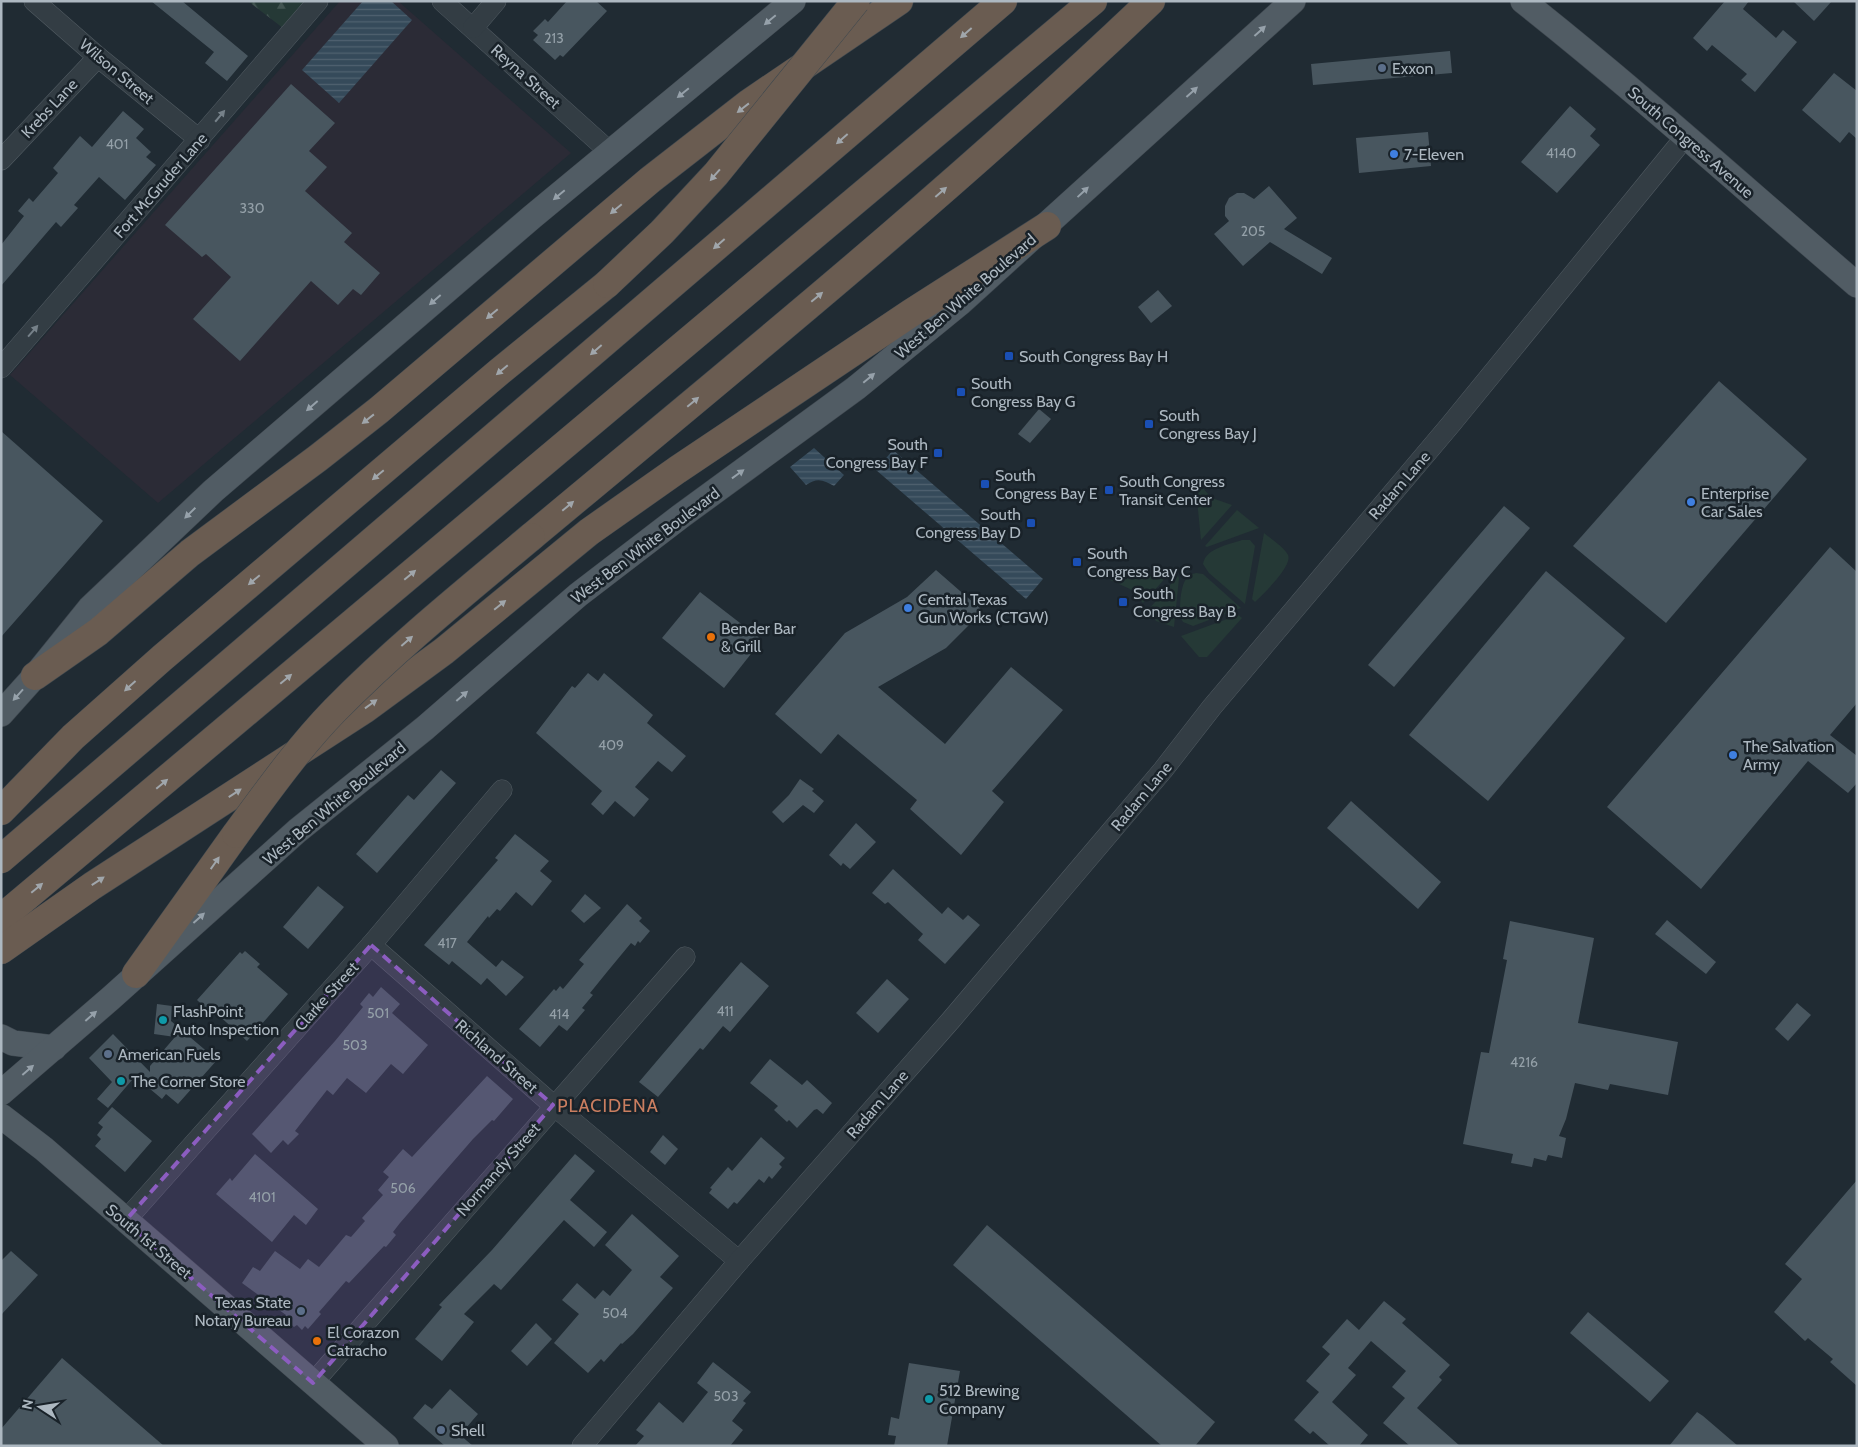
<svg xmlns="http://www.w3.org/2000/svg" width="1858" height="1447" font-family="Cabin,sans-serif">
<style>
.medical{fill:#2b2b36}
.grass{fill:#253936}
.forest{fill:url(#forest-firs)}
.water{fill:url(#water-rules)}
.building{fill:#48565f}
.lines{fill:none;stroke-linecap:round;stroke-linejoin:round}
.minor-casing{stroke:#515b62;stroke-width:21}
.major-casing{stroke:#3d464e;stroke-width:26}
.highway-casing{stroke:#3e484f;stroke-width:29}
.minor{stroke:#333d44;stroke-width:20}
.major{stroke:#515c64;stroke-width:25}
.highway{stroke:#6a5c51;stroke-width:28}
.highway-bridge-casing{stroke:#3e484f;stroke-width:29;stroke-linecap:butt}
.highway-bridge{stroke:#6a5c51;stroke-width:28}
.oneway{fill:#96a1aa}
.oneway2{fill:#a0a6ab}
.oneway3{fill:#768189}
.marked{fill:#8c5dc0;fill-opacity:0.2;stroke:#8c5dc0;stroke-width:4;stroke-dasharray:10 6;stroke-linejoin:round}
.service-dot{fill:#5c6f8a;stroke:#192229;stroke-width:2}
.shop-dot{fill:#3f7fe0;stroke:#192229;stroke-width:2}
.transit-dot{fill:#1a4fb4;stroke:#192229;stroke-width:2}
.food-dot{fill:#e8710a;stroke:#192229;stroke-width:2}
.culture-dot{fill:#0f9aa8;stroke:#192229;stroke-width:2}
.labels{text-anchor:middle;stroke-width:5;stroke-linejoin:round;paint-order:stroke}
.number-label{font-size:14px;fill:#94a0a8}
.poi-label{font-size:16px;fill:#adb8c1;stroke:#192229;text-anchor:start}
.street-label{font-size:16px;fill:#adb8c1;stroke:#192229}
.neighbourhood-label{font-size:18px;letter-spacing:1px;fill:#ca7e60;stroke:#192229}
</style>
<defs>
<pattern id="forest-firs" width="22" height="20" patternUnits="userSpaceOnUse" patternTransform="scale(1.25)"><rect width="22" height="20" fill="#253936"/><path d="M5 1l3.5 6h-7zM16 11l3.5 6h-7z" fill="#425451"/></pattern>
<pattern id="water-rules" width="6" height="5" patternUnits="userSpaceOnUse" patternTransform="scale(1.25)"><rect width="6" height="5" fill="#354a5a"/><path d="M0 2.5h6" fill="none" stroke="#506270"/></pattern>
</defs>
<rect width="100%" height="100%" fill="#202b33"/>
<!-- medical -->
<polygon class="medical" points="340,1 398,1 571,153 158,503 10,375"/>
<!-- grass -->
<g class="grass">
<polygon points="1195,480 1212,498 1232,505 1201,540"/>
<polygon points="1237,510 1259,528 1207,547 1205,546"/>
<path d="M1264,533C1271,539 1284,547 1288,555C1293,566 1263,594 1255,602L1252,599Z"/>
<path d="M1242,540H1250L1255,546L1245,604L1209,573L1203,564C1206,548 1228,545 1242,540Z"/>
<path d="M1196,573L1203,574L1241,608L1193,626L1183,622C1178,614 1180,587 1186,579C1188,575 1192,574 1196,573Z"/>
<polygon points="1169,574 1143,603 1130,589 1110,580"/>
<polygon points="1178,576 1179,578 1174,627 1156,621 1148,610"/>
<polygon points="1238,615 1242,618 1207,657 1199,657 1181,636"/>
</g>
<!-- forest -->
<polygon class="forest" points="248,1 306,1 283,28"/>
<!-- water -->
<g class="water">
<polygon points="363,1 391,1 412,20 339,103 302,70"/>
<path d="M814,448L844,475L834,486C824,480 817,477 806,485L790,467Z"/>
<polygon points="893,450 1043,579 1026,599 876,470"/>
</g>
<!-- building -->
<g class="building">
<polygon points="151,1 182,1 248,56 227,81 205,63 214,52"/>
<polygon points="567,1 596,1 607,11 563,57 560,55 555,60 533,40 538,35 533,31 545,19 548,22"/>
<polygon points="1725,1 1749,1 1743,9 1767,30 1776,38 1783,30 1797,42 1755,92 1741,80 1747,74 1712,45 1707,51 1693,38"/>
<polygon points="1793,1 1832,1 1814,21"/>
<polygon points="1450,51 1452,73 1313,85 1311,64"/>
<polygon points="1834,73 1857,91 1857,139 1849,132 1840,143 1802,110"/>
<polygon points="291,84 335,123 309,151 327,167 305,191 352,233 344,242 380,273 361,295 353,289 338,305 311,281 240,361 193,319 231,277 206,254 202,257 165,225"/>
<polygon points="1570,106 1596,129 1590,136 1600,145 1557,193 1521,162"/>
<polygon points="123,111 144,129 136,138 151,152 146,157 156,165 125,200 99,177 74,205 78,208 61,227 56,222 1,286 1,245 24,216 18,211 29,198 33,202 58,173 53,168 80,136 92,147"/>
<polygon points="1428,132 1431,166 1359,173 1356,138"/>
<polygon points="1269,186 1297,218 1284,229 1332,258 1322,274 1270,242 1243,266 1214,234 1229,221 1225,216 1225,206 1229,198 1237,193 1244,193 1254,199"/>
<polygon points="1158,290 1172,306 1151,323 1138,307"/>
<polygon points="1719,381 1807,459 1666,623 1573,546"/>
<polygon points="1039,409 1051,419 1030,443 1018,434"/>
<polygon points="1,431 103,521 1,637"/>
<polygon points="1504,506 1530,528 1394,687 1368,665"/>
<polygon points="1830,547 1857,572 1857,703 1830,735 1857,756 1857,783 1848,793 1808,761 1701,889 1607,807"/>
<polygon points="936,570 983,611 946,648 878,687 945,744 1011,667 1063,710 992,791 1004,802 961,855 910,809 917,800 838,734 821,754 775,714 845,633 907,597"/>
<polygon points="1546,571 1625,638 1488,801 1409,735"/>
<polygon points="700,592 762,640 724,688 662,638"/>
<polygon points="588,673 598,681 604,673 653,715 647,723 686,756 672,772 658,761 635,787 649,799 634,817 615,801 603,815 591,804 602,791 536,733 572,686 575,688"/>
<polygon points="441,770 456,783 377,873 356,854 408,795 414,800"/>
<polygon points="800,779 814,789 812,791 824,801 814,813 803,805 783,823 772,812 789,795"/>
<polygon points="1351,801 1441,882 1418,909 1327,828"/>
<polygon points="856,823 876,842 850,869 843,863 841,866 829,855"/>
<polygon points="515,834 549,861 540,871 552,881 532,906 516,892 500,911 497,909 489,918 488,916 467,942 496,967 502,960 524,977 506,996 487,978 481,985 452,961 449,965 424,945 498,860 495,858"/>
<polygon points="893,869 942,914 948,907 963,920 968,915 980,925 945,964 918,940 923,934 888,902 885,904 872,893"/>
<polygon points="318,886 344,907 308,949 283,927"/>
<polygon points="585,894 601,908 584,923 571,911"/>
<polygon points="627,904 642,918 639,921 650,931 640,943 638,941 635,946 631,943 607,972 590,993 593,995 582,1008 585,1010 567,1031 559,1025 540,1047 519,1029 554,989 556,991 560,986 563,989 584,964 579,960"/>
<polygon points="1667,920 1716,962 1706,974 1655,934"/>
<polygon points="1510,921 1594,938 1578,1023 1678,1042 1668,1095 1610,1084 1608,1090 1575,1083 1566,1119 1559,1136 1566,1138 1562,1158 1548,1155 1546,1161 1534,1158 1532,1167 1511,1163 1513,1154 1463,1144 1481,1052 1489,1053 1507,960 1503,959"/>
<polygon points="245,951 260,964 257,967 288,994 247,1041 216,1013 214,1016 197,1000 240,952 242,954"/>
<polygon points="741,962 769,986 730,1032 723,1026 703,1050 700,1048 658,1097 639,1082"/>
<polygon points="887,979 909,999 878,1033 856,1013"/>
<polygon points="381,987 400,1004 392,1013 428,1045 403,1074 391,1064 366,1093 347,1078 333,1095 327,1090 295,1131 299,1134 288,1145 283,1140 271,1153 252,1134 335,1041 363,1007 360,1004 369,993 373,997"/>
<polygon points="1797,1003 1811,1015 1788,1041 1775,1029"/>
<polygon points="157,1004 172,1006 171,1021 217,1060 178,1104 166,1094 162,1099 137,1078 134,1082 132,1080 108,1108 97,1099 112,1082 89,1058 113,1034 150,1072 150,1066 175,1037 154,1034"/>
<polygon points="770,1059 802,1085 807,1080 832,1103 823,1114 817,1109 814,1110 797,1128 789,1120 787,1122 774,1110 778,1106 750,1083"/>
<polygon points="487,1076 513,1099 494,1121 492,1120 473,1139 400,1223 393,1232 396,1235 386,1247 384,1246 349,1283 346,1281 319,1312 321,1314 308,1329 305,1326 302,1330 297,1325 294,1327 283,1318 286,1315 242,1283 253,1267 260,1271 275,1251 300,1269 308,1259 319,1267 346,1235 351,1237 365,1221 362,1218 383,1195 378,1190 389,1177 383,1172 403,1149 412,1157"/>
<polygon points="112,1107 152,1141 125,1172 95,1146 101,1139 97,1135 103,1127 98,1123"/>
<polygon points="663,1135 678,1149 665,1165 650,1152"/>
<polygon points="761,1137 785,1158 779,1164 782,1167 772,1179 769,1176 764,1183 759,1179 737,1204 734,1202 728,1209 709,1193 712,1189 710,1188 728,1167 732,1171"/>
<polygon points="255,1154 318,1209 306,1225 294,1215 272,1242 216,1194 230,1178 232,1181"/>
<polygon points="575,1154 595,1171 570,1200 607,1232 594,1247 564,1220 501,1290 494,1284 464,1314 474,1322 442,1361 415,1339 442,1307 439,1305 492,1250"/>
<polygon points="1857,1180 1857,1386 1830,1362 1833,1359 1808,1338 1805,1341 1774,1312 1802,1279 1785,1264"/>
<polygon points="632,1214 679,1256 660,1277 673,1288 633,1334 622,1344 621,1343 604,1362 601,1359 588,1373 554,1343 579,1314 562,1300 577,1283 595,1299 603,1290 610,1296 632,1270 605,1245"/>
<polygon points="987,1225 1215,1422 1195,1446 1162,1446 953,1265"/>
<polygon points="11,1251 38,1275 1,1315 1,1261"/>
<polygon points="1384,1301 1406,1319 1402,1323 1450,1365 1439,1377 1442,1380 1417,1408 1460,1446 1410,1446 1383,1423 1405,1398 1392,1387 1406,1371 1371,1341 1348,1368 1356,1375 1332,1402 1368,1435 1359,1446 1330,1446 1313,1431 1310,1434 1294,1420 1319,1392 1306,1381 1330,1354 1322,1347 1347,1319 1359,1330"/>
<polygon points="1588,1312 1669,1381 1650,1402 1570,1333"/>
<polygon points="536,1323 552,1339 527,1366 511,1351"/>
<polygon points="62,1358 164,1446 1,1446 1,1429"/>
<polygon points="713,1362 751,1392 743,1401 746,1403 732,1421 743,1430 730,1446 635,1446 644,1436 636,1430 659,1402 683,1423 708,1392 697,1383"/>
<polygon points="909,1363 960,1371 947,1446 894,1446 896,1436 888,1435 891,1417 899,1419"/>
<polygon points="450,1389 478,1414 460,1435 473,1446 445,1446 413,1418 425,1404 432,1409"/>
<polygon points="1697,1412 1703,1416 1738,1446 1669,1446"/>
</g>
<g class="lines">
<defs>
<g id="minor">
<polyline points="34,1 98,57 200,140"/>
<polyline points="442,1 610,152"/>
<polyline points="473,28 496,1"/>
<polyline points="1,160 98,57"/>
<polyline points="1,368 318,1"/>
<polyline points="371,945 553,1105 739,1261"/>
<polyline points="125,1221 371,945 502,790"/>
<polyline points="313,1383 685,957"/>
<polyline points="582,1446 739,1261 951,1020 1163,770 1212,707 1451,424 1686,136"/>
</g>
<g id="major">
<path d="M1523,1C1638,92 1746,190 1857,285"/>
<polyline points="1,714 35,676 90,608 213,491 532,217 793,1"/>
<polyline points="1,1037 13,1043 54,1048"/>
<polyline points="1,1093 111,998 297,831 425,728 578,595 681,516 856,388 960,303 1293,1"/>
<polyline points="1,1116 44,1149 386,1446"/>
</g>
<g id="highway">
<path d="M531,537C741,362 953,190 1151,1"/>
<polyline points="35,676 98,632 190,553 318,458 379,410 650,180 749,103 899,1"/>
<polyline points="1,811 73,737 162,658 499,372 607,284"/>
<polyline points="1,859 1003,1"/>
<polyline points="1,921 12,909 1093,1"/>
<polyline points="1,950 92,886 365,709 444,651 589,532 677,470 911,313 1047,226"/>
<polyline points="136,974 236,834"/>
</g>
</defs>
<!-- minor casing -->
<use href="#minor" class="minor-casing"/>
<!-- major casing -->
<use href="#major" class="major-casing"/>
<!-- highway casing -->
<use href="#highway" class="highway-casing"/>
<!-- minor -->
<use href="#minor" class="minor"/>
<!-- major -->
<use href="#major" class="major"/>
<!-- highway -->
<use href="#highway" class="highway"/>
<defs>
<g id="highway-bridge">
<polyline points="607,284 662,232 716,174 856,1"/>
<path d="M236,834C267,792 298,748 335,710C396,648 464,593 531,537"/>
</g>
</defs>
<!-- highway-bridge casing -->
<use href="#highway-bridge" class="highway-bridge-casing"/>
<!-- highway-bridge -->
<use href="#highway-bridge" class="highway-bridge"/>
</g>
<!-- one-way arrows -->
<defs><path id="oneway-solid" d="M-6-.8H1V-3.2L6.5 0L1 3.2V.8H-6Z" transform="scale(1.25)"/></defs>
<g class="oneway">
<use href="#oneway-solid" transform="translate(770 20) rotate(140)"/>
<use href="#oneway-solid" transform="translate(1260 31) rotate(-42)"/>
<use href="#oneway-solid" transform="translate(1192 92) rotate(-42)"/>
<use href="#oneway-solid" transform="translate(683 93) rotate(141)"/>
<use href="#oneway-solid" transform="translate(1083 192) rotate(-43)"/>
<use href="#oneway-solid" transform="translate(559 195) rotate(140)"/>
<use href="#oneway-solid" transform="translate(435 300) rotate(139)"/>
<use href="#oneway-solid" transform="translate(869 378) rotate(-40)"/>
<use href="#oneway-solid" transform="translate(312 406) rotate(139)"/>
<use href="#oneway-solid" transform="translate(738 474) rotate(-36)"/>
<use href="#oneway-solid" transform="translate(190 513) rotate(136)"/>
<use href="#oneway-solid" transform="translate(18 695) rotate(132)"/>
<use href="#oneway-solid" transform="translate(462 696) rotate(-41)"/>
<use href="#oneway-solid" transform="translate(199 918) rotate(-42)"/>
<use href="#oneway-solid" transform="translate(91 1016) rotate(-41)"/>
<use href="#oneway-solid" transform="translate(28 1070) rotate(-41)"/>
</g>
<g class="oneway2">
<use href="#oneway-solid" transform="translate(966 33) rotate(139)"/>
<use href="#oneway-solid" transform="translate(743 108) rotate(142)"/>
<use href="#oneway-solid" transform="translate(842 139) rotate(139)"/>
<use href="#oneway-solid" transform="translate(715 175) rotate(131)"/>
<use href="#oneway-solid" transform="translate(941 192) rotate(-41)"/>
<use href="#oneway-solid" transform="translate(616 209) rotate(140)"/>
<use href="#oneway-solid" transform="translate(719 244) rotate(139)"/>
<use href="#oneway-solid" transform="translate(817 297) rotate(-40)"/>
<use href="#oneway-solid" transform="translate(492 314) rotate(140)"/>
<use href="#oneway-solid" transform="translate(596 350) rotate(139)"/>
<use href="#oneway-solid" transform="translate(502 370) rotate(140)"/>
<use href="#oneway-solid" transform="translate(693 402) rotate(-40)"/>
<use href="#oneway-solid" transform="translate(368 419) rotate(142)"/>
<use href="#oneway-solid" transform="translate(378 475) rotate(140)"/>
<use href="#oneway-solid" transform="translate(568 506) rotate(-40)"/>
<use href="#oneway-solid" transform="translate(410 575) rotate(-40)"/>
<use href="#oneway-solid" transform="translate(254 580) rotate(140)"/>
<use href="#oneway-solid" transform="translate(500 605) rotate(-39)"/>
<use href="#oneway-solid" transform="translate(407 641) rotate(-41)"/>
<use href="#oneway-solid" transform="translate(286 679) rotate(-40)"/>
<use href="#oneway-solid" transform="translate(130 686) rotate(138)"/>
<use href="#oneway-solid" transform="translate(371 704) rotate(-36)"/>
<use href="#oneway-solid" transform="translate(162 784) rotate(-40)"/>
<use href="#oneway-solid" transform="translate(235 793) rotate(-33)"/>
<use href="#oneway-solid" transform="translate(215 863) rotate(-55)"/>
<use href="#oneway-solid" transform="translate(98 881) rotate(-33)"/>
<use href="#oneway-solid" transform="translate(37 888) rotate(-40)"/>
</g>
<g class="oneway3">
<use href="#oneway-solid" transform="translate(220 116) rotate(-50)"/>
<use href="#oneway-solid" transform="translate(33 331) rotate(-49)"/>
</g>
<!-- marked area -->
<path class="marked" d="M371,945L553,1105L313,1383L125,1221Z"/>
<!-- markers -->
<g class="service-dot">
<circle cx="1382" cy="68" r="5"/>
<circle cx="108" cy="1054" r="5"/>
<circle cx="301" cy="1311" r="5"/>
<circle cx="441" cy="1430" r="5"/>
</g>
<g class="shop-dot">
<circle cx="1394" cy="154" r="5"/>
<circle cx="1691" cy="502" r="5"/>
<circle cx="908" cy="608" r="5"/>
<circle cx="1733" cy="755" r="5"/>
</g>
<g class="transit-dot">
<rect x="1004" y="351" width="10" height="10" rx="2.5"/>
<rect x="956" y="387" width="10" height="10" rx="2.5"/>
<rect x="1144" y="419" width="10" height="10" rx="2.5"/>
<rect x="933" y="448" width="10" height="10" rx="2.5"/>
<rect x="980" y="479" width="10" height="10" rx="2.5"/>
<rect x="1104" y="485" width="10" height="10" rx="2.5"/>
<rect x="1026" y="518" width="10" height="10" rx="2.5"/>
<rect x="1072" y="557" width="10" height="10" rx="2.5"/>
<rect x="1118" y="597" width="10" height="10" rx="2.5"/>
</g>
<g class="food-dot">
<circle cx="711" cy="637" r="5"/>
<circle cx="317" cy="1341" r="5"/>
</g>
<g class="culture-dot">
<circle cx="163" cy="1020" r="5"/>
<circle cx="121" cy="1081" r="5"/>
<circle cx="929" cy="1399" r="5"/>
</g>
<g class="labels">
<!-- number labels -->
<g class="number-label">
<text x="554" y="43">213</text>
<text x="117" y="149">401</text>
<text x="1561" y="158">4140</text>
<text x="252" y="213">330</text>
<text x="1253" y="236">205</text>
<text x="611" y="750">409</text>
<text x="447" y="948">417</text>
<text x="725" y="1016">411</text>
<text x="378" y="1018">501</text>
<text x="559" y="1019">414</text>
<text x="355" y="1050">503</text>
<text x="1524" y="1067">4216</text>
<text x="403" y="1193">506</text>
<text x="262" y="1202">4101</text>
<text x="615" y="1318">504</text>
<text x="726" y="1401">503</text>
</g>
<!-- poi labels -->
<g class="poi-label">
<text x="1392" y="74">Exxon</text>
<text x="1404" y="160">7-Eleven</text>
<text x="1019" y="362">South Congress Bay H</text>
<text x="971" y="389">South<tspan x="971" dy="18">Congress Bay G</tspan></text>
<text x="1159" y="421">South<tspan x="1159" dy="18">Congress Bay J</tspan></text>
<text x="928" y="450" text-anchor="end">South<tspan x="928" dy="18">Congress Bay F</tspan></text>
<text x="995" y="481">South<tspan x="995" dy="18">Congress Bay E</tspan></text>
<text x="1119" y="487">South Congress<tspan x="1119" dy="18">Transit Center</tspan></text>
<text x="1701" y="499">Enterprise<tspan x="1701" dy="18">Car Sales</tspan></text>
<text x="1021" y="520" text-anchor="end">South<tspan x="1021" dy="18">Congress Bay D</tspan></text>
<text x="1087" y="559">South<tspan x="1087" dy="18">Congress Bay C</tspan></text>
<text x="1133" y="599">South<tspan x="1133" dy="18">Congress Bay B</tspan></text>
<text x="918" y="605">Central Texas<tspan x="918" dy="18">Gun Works (CTGW)</tspan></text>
<text x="721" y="634">Bender Bar<tspan x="721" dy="18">&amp; Grill</tspan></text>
<text x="1743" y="752">The Salvation<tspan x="1743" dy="18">Army</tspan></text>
<text x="173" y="1017">FlashPoint<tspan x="173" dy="18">Auto Inspection</tspan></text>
<text x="118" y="1060">American Fuels</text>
<text x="131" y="1087">The Corner Store</text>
<text x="291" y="1308" text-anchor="end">Texas State<tspan x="291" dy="18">Notary Bureau</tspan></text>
<text x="327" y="1338">El Corazon<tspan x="327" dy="18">Catracho</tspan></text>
<text x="939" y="1396">512 Brewing<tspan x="939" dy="18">Company</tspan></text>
<text x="451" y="1436">Shell</text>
</g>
<!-- street labels -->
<g class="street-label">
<text transform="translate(117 71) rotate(40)" y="6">Wilson Street</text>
<text transform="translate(526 76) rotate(42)" y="6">Reyna Street</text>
<text transform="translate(49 108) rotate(-47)" y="6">Krebs Lane</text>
<text transform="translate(1691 142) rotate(41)" y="6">South Congress Avenue</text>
<text transform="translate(160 185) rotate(-49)" y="6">Fort McGruder Lane</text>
<text transform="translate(965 296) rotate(-41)" y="6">West Ben White Boulevard</text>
<text transform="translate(1399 485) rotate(-49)" y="6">Radam Lane</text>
<text transform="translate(645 545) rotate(-37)" y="6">West Ben White Boulevard</text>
<text transform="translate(1141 796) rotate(-50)" y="6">Radam Lane</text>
<text transform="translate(334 803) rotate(-40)" y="6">West Ben White Boulevard</text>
<text transform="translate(326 996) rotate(-48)" y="6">Clarke Street</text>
<text transform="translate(497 1056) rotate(41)" y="6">Richland Street</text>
<text transform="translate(877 1104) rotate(-49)" y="6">Radam Lane</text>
<text transform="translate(498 1169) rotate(-49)" y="6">Normandy Street</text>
<text transform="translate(149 1241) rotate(40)" y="6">South 1st Street</text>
</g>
<!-- neighbourhood labels -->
<g class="neighbourhood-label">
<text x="608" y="1112">PLACIDENA</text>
</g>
</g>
<!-- border -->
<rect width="1858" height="1447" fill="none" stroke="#adb8c1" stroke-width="5"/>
<!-- north arrow -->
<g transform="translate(40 1407) rotate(282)" stroke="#192229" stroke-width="4" paint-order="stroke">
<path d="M0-4L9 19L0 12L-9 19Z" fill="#adb8c1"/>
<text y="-8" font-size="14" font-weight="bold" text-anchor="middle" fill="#adb8c1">N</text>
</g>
</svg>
